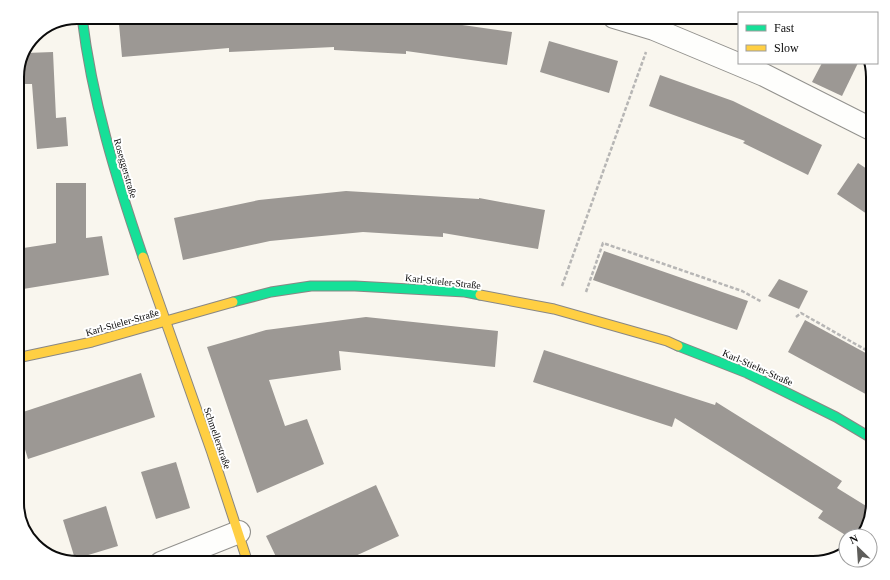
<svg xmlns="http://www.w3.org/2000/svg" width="890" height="580" font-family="'Times New Roman',serif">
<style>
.building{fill:#9c9894}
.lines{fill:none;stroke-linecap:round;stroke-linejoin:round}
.street-casing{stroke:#92918d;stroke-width:24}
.fast-casing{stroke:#898784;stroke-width:11}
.slow-casing{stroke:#898784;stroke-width:11}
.path{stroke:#b7b6b5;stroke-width:2.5;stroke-dasharray:4 2;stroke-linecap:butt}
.street{stroke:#fefefc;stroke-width:22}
.fast{stroke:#16e098;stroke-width:9}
.slow{stroke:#ffcf43;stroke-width:9}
.labels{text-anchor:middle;stroke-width:4;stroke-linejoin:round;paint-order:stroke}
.street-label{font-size:10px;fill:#0b0b0b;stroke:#fff}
.rim{fill:none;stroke:#0b0b0b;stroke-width:2}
</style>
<rect width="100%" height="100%" fill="#f9f6ee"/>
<!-- building -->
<g class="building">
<polygon points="284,17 339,17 441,22 512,32 507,65 406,51 406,54 334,50 334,47 229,52 229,48 122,57 119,24 191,18 192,21"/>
<polygon points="549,41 618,61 609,93 540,72"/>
<polygon points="53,52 56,118 66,117 68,146 37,149 32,84 24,84 23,60 26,53"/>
<polygon points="822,63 858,63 842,96 812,82"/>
<polygon points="660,75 733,101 822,145 808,175 743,143 745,141 649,106"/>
<polygon points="858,163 873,173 873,218 837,194"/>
<polygon points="56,183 86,183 86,238 102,236 109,275 17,290 17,249 56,243"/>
<polygon points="346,191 479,199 479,198 545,210 538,249 443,233 443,237 363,232 270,241 183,260 174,218 259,200"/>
<polygon points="604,251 748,301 737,330 593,280"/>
<polygon points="779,279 808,291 799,309 768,296"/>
<polygon points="366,317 498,331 495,367 339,351 341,370 269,380 285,426 307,419 324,464 257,493 207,347 266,330"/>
<polygon points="805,320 873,357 873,398 788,352"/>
<polygon points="544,350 715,405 716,402 842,481 837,488 871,509 863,536 847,536 818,518 823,511 675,418 672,427 533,382"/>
<polygon points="141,373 155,417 28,459 17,424 17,414"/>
<polygon points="176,462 190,508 156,519 141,472"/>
<polygon points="376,485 399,536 340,563 279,563 266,536"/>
<polygon points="106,506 118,546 75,559 63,520"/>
</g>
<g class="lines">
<defs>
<g id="street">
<polyline points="614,17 654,29 764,75 873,130"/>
<polyline points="161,563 239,532"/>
</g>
<g id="fast">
<path d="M82,17C92,100 116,178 143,257"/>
<polyline points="233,302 271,292 311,286 355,286 465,292 480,295"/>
<polyline points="678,346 747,373 836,417 873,439"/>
</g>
<g id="slow">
<polyline points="143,257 212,453 248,563"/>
<polyline points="480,295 554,309 667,341 678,346"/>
<polyline points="17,358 92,342 233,302"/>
</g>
</defs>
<!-- street casing -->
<use href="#street" class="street-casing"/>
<!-- fast casing -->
<use href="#fast" class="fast-casing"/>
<!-- slow casing -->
<use href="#slow" class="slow-casing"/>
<!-- path -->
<g class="path">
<polyline points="562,286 646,52"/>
<polyline points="586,292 603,243 742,291 762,302"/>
<polyline points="796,317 801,313 873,354"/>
</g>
<!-- street -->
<use href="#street" class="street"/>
<!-- fast -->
<use href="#fast" class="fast"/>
<!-- slow -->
<use href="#slow" class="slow"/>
</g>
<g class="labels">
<!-- street labels -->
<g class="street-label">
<text transform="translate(126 168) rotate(74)" y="4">Roseggerstraße</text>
<text transform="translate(443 281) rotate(6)" y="4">Karl-Stieler-Straße</text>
<text transform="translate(122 322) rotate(-16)" y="4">Karl-Stieler-Straße</text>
<text transform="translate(758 367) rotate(24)" y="4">Karl-Stieler-Straße</text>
<text transform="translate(218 438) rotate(71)" y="4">Schmellerstraße</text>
</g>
</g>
<!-- crop -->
<path d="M0 0H890V580H0ZM77 24H813A53 53 0 0 1 866 77V503A53 53 0 0 1 813 556H77A53 53 0 0 1 24 503V77A53 53 0 0 1 77 24Z" fill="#fff" fill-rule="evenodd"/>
<path class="rim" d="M77 24H813A53 53 0 0 1 866 77V503A53 53 0 0 1 813 556H77A53 53 0 0 1 24 503V77A53 53 0 0 1 77 24Z"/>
<!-- legend -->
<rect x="738" y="12" width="140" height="52" fill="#ffffff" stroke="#9d9d9d"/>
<rect x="746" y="25" width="20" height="6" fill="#16e098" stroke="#9d9d9d"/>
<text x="774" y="32" font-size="12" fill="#0b0b0b">Fast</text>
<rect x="746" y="45" width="20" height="6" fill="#ffcf43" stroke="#9d9d9d"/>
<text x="774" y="52" font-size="12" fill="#0b0b0b">Slow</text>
<!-- north arrow -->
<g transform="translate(858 548) rotate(335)"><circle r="19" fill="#ffffff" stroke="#9d9d9d"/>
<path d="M0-3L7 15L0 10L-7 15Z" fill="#5e5d5a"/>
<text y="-6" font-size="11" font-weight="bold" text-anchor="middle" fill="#0b0b0b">N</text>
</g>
</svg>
